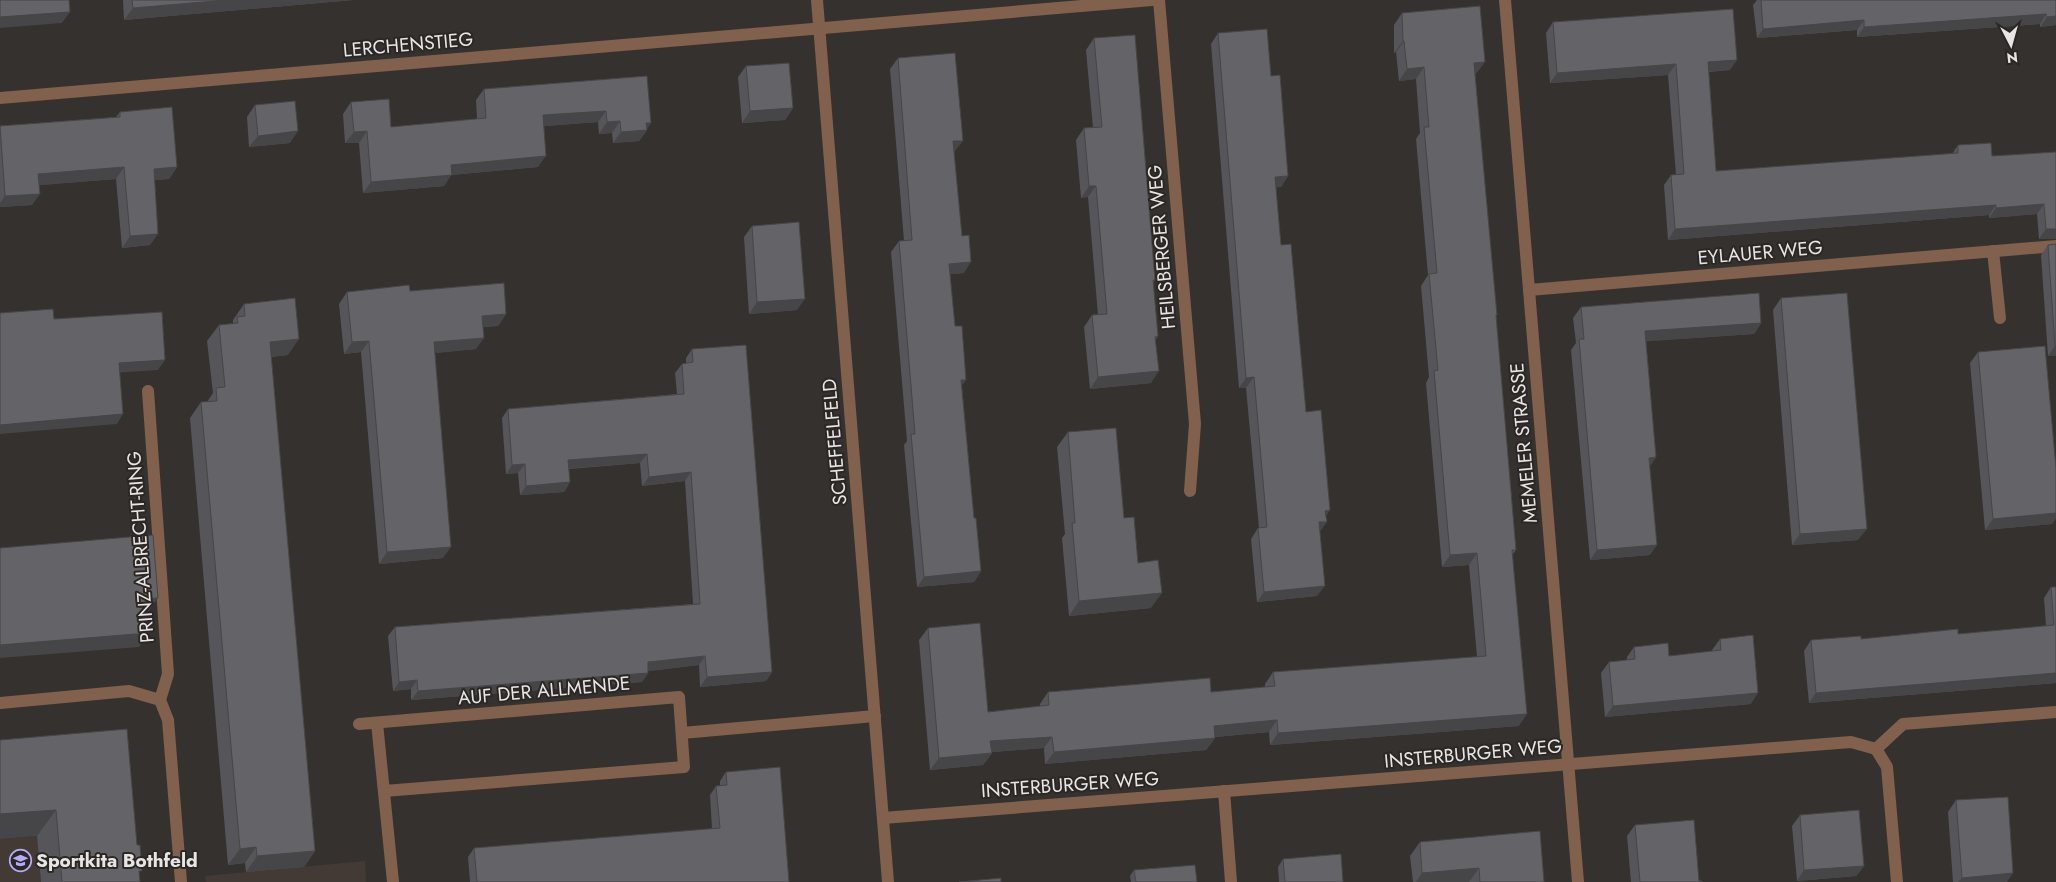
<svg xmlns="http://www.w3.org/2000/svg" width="2056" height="882" font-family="Jost,sans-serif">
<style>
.built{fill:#433a35}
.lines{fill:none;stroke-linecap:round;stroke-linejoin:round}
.minor{stroke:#81604d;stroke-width:12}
.wall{fill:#565559}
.shaded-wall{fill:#464548}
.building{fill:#646367;stroke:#464548}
.labels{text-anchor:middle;stroke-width:4;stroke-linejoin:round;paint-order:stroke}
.street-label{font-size:19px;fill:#e8e6e5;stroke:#2b2725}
.poi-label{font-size:19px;font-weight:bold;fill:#e8e6e5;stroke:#2b2725;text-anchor:start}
</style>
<rect width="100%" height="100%" fill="#35312f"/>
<!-- built -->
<g class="built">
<polygon points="37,836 41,882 0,882 0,839"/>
<polygon points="365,861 366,882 206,882 205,876"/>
</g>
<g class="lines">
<!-- minor -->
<g class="minor">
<polyline points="817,0 888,882"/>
<polyline points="1159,0 1195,424 1190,491"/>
<polyline points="1505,0 1578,882"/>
<polyline points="0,98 1152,0"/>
<polyline points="1993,251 2000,318"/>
<polyline points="1529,290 2056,246"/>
<polyline points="148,391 168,674 160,700"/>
<polyline points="0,703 129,691 160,700 168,720 181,882"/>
<polyline points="377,723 393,882"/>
<polyline points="359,724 679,697 684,767 384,791"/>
<polyline points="682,733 875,716"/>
<polyline points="1876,749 1903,724 2056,712"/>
<polyline points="1876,749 1887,767 1897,882"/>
<polyline points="1224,791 1231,882"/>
<polyline points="883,818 1851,742 1876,749"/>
</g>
</g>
<!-- wall -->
<g class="wall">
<polygon points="123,0 353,0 124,20"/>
<polygon points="1757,0 2056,0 2056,25 2040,27 2040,24 1857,37 1857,30 1757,38 1753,5"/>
<polygon points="1402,13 1476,74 1475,74 1516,550 1513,554 1519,726 1270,745 1269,732 1215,737 1215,738 1206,750 1045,764 1044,748 991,752 992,753 983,765 930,770 919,640 928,628 988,712 1040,706 1040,704 1048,692 1211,692 1265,687 1265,684 1273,672 1477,657 1469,565 1442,567 1426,383 1429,377 1421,286 1428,275 1416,139 1420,133 1416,79 1399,81 1396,52 1394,53 1394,25"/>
<polygon points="1553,22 1730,70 1709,72 1716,171 1952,154 1958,145 1992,156 2056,152 2056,239 2039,239 2037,214 1989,218 1989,215 1668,240 1664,185 1671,175 1676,175 1668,75 1550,83 1546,33"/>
<polygon points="1218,33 1271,76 1288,176 1281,187 1276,187 1281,245 1306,412 1326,516 1319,532 1317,596 1257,602 1251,539 1258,528 1259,528 1246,388 1239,388 1211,44"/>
<polygon points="1094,38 1155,280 1153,283 1158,336 1156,339 1151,383 1090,389 1084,327 1092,315 1098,315 1088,197 1081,198 1076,140 1084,128 1093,128 1086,50"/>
<polygon points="898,58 955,151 954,152 964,273 950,274 955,326 962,386 974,518 981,571 974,582 917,587 904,445 907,441 891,252 899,241 904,241 890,69"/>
<polygon points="746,66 793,108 785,120 742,123 738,77"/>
<polygon points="647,76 647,130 639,141 613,143 612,133 599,134 598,122 544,126 538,167 451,175 444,186 363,193 359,143 345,143 343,114 351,102 391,127 477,119 476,100 484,89"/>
<polygon points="255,105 290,143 249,147 247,117"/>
<polygon points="120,112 177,167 169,179 154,180 150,245 122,248 116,179 39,185 32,205 0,207 0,126 116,117"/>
<polygon points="752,226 797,310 749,314 744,237"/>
<polygon points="2056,244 2056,356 2048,356 2041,255 2048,245"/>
<polygon points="410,291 506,314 498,326 483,327 476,349 434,353 443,558 379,564 361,352 344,354 339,304 347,292"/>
<polygon points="1781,298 1858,540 1792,545 1773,310"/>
<polygon points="244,304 288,355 271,357 315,851 304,867 246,872 245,863 228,865 190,418 201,402 207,402 213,393 207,341 219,325 233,324 233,320"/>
<polygon points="1581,307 1761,323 1754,334 1646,341 1656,457 1650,466 1650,555 1590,560 1571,350 1576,343 1573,318"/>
<polygon points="692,349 772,672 766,681 700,687 699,665 648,671 648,673 642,682 411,700 411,689 393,691 388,636 395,627 693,604 685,481 642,486 640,463 569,469 570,482 564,492 520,495 518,473 506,474 502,418 508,409 677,394 675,373 682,364 686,363 686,358"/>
<polygon points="1978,352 2056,468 2056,518 2052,524 1985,530 1970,363"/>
<polygon points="1068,432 1124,518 1138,563 1151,608 1069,616 1062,538 1065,534 1057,447"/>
<polygon points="2051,587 2056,587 2056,683 1809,703 1804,651 1811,640 1861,639 1958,634 2046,626 2044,598"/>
<polygon points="1720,639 1751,704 1605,717 1601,673 1609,662 1627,660 1627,657 1634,647 1669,656 1712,651 1712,650"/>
<polygon points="0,740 139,875 140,882 41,882 37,836"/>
<polygon points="726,772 789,882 470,882 468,857 474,848 712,829 710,795 716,786 720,786 720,781"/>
<polygon points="1956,800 2007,882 1953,882 1948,812"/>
<polygon points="1800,815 1864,866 1856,876 1797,881 1792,826"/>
<polygon points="1635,825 1699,881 1702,882 1631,882 1627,836"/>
<polygon points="1420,842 1544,882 1413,882 1410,856"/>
<polygon points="1283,859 1343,882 1279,882 1278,867"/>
<polygon points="1134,870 1197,882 1131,882 1130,876"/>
</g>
<!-- shaded-wall -->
<g class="shaded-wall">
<polygon points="227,0 353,0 124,20 133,8"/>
<polygon points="70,12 62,23 0,28 0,17"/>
<polygon points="2046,14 2040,24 1857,37 1864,27"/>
<polygon points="2056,16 2056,25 2040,27 2047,17"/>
<polygon points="1864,20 1857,30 1757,38 1763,29"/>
<polygon points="1403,41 1404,41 1396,52 1394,53"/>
<polygon points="1737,60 1730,70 1701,72 1708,62"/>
<polygon points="1485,62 1476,74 1465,74 1474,63"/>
<polygon points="1676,64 1668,75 1550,83 1557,73"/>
<polygon points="1424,67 1416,79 1399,81 1407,69"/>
<polygon points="793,108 785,120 742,123 750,111"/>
<polygon points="606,111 598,122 535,127 543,115"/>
<polygon points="620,121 612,133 599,134 607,122"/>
<polygon points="646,123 651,123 639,141 613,143 621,132"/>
<polygon points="298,131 290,143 249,147 258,136"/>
<polygon points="367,131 359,143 345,143 354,132"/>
<polygon points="953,141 963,141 955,151 946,152"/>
<polygon points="546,156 538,167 451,175 444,186 363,193 371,182 451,165"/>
<polygon points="124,167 116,179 30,186 38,174"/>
<polygon points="177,167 169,179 146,181 154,169"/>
<polygon points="1288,176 1281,187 1268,188 1275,177"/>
<polygon points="1089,186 1096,186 1088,197 1081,198"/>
<polygon points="40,194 32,205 0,207 0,203 5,196"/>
<polygon points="2044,204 2037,214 1989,218 1996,208"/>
<polygon points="1996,205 1989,215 1668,240 1675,229"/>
<polygon points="2046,229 2056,229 2056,239 2039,239"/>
<polygon points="158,234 150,245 122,248 130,236"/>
<polygon points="971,262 964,273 941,275 949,264"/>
<polygon points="805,299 797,310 749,314 757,302"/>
<polygon points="506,314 498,326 474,328 482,316"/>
<polygon points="1761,323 1754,334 1638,342 1645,331"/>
<polygon points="484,338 476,349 425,354 434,342"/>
<polygon points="299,339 288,355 259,358 270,342"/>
<polygon points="369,341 361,352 344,354 352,342"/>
<polygon points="2055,346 2056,346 2056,356 2048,356"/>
<polygon points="165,360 158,370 112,373 119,363"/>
<polygon points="1159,371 1151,383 1090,389 1098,377"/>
<polygon points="1254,377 1246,388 1239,388 1246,378"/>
<polygon points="961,380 966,380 959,390"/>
<polygon points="123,414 117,424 0,434 0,425"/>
<polygon points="647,454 640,463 562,469 568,460"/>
<polygon points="1656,457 1648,468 1649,458"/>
<polygon points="525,464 518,473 506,474 512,465"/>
<polygon points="691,472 685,481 642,486 649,477"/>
<polygon points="570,482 564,492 520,495 526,486"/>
<polygon points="1330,510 1323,521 1325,511"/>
<polygon points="2056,513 2056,518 2052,524 1985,530 1993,519"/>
<polygon points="1319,522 1327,522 1319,533"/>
<polygon points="1867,529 1858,540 1792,545 1800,534"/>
<polygon points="1657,545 1650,555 1590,560 1597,550"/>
<polygon points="451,547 443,558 379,564 387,552"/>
<polygon points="1477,553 1469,565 1442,567 1450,555"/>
<polygon points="981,571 974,582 917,587 924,577"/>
<polygon points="1325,586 1317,596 1257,602 1264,592"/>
<polygon points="1162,593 1151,608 1069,616 1079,601"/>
<polygon points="158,598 148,612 136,613 146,599"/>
<polygon points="149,633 139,647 0,658 0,645"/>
<polygon points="705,656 699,665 641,672 648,662"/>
<polygon points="772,672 766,681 700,687 707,677"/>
<polygon points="648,673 642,682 411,700 418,691"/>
<polygon points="2056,673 2056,683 1809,703 1816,693"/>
<polygon points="417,680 411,689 393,691 399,682"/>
<polygon points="1758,693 1751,704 1605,717 1613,706"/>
<polygon points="1527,714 1519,726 1270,745 1278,733"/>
<polygon points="1277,720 1269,732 1205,738 1214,726"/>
<polygon points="1052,737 1044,748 982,753 990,741"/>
<polygon points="1215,738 1206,750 1045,764 1054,752"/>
<polygon points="992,753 983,765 930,770 939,758"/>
<polygon points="56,810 37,836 0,839 0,814"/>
<polygon points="256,847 245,863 228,865 240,849"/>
<polygon points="315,851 304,867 246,872 257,856"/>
<polygon points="1864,866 1856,876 1797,881 1804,870"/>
<polygon points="1479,868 1469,882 1416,882 1422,873"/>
<polygon points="2013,873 2007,882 1958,882 1962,878"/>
</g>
<!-- building -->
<g class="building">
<polygon points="0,0 69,0 70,12 0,17"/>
<polygon points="132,0 227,0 133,8"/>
<polygon points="1761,0 2056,0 2056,16 2047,17 2046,14 1864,27 1864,20 1763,29"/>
<polygon points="1480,6 1485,62 1474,63 1497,315 1496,315 1516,550 1512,550 1527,714 1278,733 1277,720 1214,726 1215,738 1054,752 1052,737 990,741 992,753 939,758 928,628 980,623 988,712 1049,705 1048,692 1210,678 1211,692 1275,686 1273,672 1486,656 1477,553 1450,555 1434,371 1438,370 1429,274 1437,273 1424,127 1429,127 1424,67 1407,69 1404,41 1403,41 1402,13"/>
<polygon points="1733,9 1737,60 1708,62 1716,171 1958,153 1958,145 1991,143 1992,156 2056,152 2056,229 2046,229 2044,204 1996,208 1996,205 1675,229 1671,175 1684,174 1676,64 1557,73 1553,22"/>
<polygon points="1267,29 1271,76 1280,75 1288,176 1275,177 1281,245 1291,244 1306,412 1321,410 1330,510 1325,511 1327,522 1319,522 1325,586 1264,592 1258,528 1267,527 1254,377 1246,378 1218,33"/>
<polygon points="1135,35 1155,280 1153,280 1158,336 1155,337 1159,371 1098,377 1092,315 1107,314 1096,186 1089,186 1084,128 1102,127 1094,38"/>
<polygon points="955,53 963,141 953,141 962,236 969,235 971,262 949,264 955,326 962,326 966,380 961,380 974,518 976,518 981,571 924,577 911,434 915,434 899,241 912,240 898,58"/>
<polygon points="789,63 793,108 750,111 746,66"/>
<polygon points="647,76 651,123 646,123 647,130 621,132 620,121 607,122 606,111 543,115 546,156 451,165 452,175 371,182 367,131 354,132 351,102 389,99 391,127 486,118 484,89"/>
<polygon points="295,101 298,131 258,136 255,105"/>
<polygon points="172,107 177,167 154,169 158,234 130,236 124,167 38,174 40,194 5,196 0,126 120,117 120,112"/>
<polygon points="799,222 805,299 757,302 752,226"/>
<polygon points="2056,244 2056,346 2055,346 2048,245"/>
<polygon points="504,283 506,314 482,316 484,338 434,342 451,547 387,552 369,341 352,342 347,292 409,285 410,291"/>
<polygon points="1759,293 1761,323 1645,331 1656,457 1649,458 1657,545 1597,550 1579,339 1584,339 1581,307"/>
<polygon points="1847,293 1867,529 1800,534 1781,298"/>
<polygon points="295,298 299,339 270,342 315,851 257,856 256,847 240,849 201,402 217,401 216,388 225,387 219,325 238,323 237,317 245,316 244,304"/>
<polygon points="53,309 54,319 162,312 165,360 119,363 123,414 0,425 0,313"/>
<polygon points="746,345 772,672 707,677 705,656 648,662 648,673 418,691 417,680 399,682 395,627 700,604 691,472 649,477 647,454 568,460 570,482 526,486 525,464 512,465 508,409 684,394 682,364 693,362 692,349"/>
<polygon points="2045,346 2056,468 2056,513 1993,519 1978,352"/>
<polygon points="1116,428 1124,518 1134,517 1138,563 1158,560 1162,593 1079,601 1072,523 1075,523 1068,432"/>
<polygon points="153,535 158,598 146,599 149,633 0,645 0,548"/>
<polygon points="2051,587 2056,587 2056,673 1816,693 1811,640 1861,636 1861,639 1958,629 1958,634 2054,625"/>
<polygon points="1753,635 1758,693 1613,706 1609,662 1635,659 1634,647 1668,643 1669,656 1721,650 1720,639"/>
<polygon points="127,729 137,845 140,845 142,871 139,871 140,882 62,882 56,810 0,814 0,740"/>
<polygon points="780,767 789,882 477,882 474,848 720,828 716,786 727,785 726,772"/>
<polygon points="2008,797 2013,873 1962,878 1956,800"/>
<polygon points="1859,810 1864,866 1804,870 1800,815"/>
<polygon points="1694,820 1699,881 1702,881 1702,882 1640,882 1635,825"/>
<polygon points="1540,831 1544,882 1480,882 1479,868 1422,873 1420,842"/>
<polygon points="1341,854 1343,882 1285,882 1283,859"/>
<polygon points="1195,865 1197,882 1136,882 1134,870"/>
<polygon points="1001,878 1001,882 959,882"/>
</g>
<!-- icons -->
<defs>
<symbol id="school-ring" viewBox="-11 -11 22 22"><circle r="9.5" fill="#2b2725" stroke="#b7abf8" stroke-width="1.5"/><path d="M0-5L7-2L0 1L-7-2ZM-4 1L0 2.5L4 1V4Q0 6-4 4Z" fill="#b7abf8"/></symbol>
</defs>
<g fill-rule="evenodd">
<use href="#school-ring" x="8" y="848" width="25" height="25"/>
</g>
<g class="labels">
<!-- street labels -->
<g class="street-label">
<text transform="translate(408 44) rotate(-5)" y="7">LERCHENSTIEG</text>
<text transform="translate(1161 247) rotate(-95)" y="7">HEILSBERGER WEG</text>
<text transform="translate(1760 252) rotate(-5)" y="7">EYLAUER WEG</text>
<text transform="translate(834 442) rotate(-95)" y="7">SCHEFFELFELD</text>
<text transform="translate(1523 443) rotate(-95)" y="7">MEMELER STRASSE</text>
<text transform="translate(140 547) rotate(-94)" y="7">PRINZ-ALBRECHT-RING</text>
<text transform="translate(544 690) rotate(-5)" y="7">AUF DER ALLMENDE</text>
<text transform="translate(1473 753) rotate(-5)" y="7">INSTERBURGER WEG</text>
<text transform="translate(1070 784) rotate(-4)" y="7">INSTERBURGER WEG</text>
</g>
<!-- poi labels -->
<g class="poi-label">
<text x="36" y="867">Sportkita Bothfeld</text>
</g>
</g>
<!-- north arrow -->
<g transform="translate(2011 45) rotate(174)" stroke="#2b2725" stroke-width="4" paint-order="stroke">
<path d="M0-4L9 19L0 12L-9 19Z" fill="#e8e6e5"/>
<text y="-8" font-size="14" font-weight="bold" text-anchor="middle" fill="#e8e6e5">N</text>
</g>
</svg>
